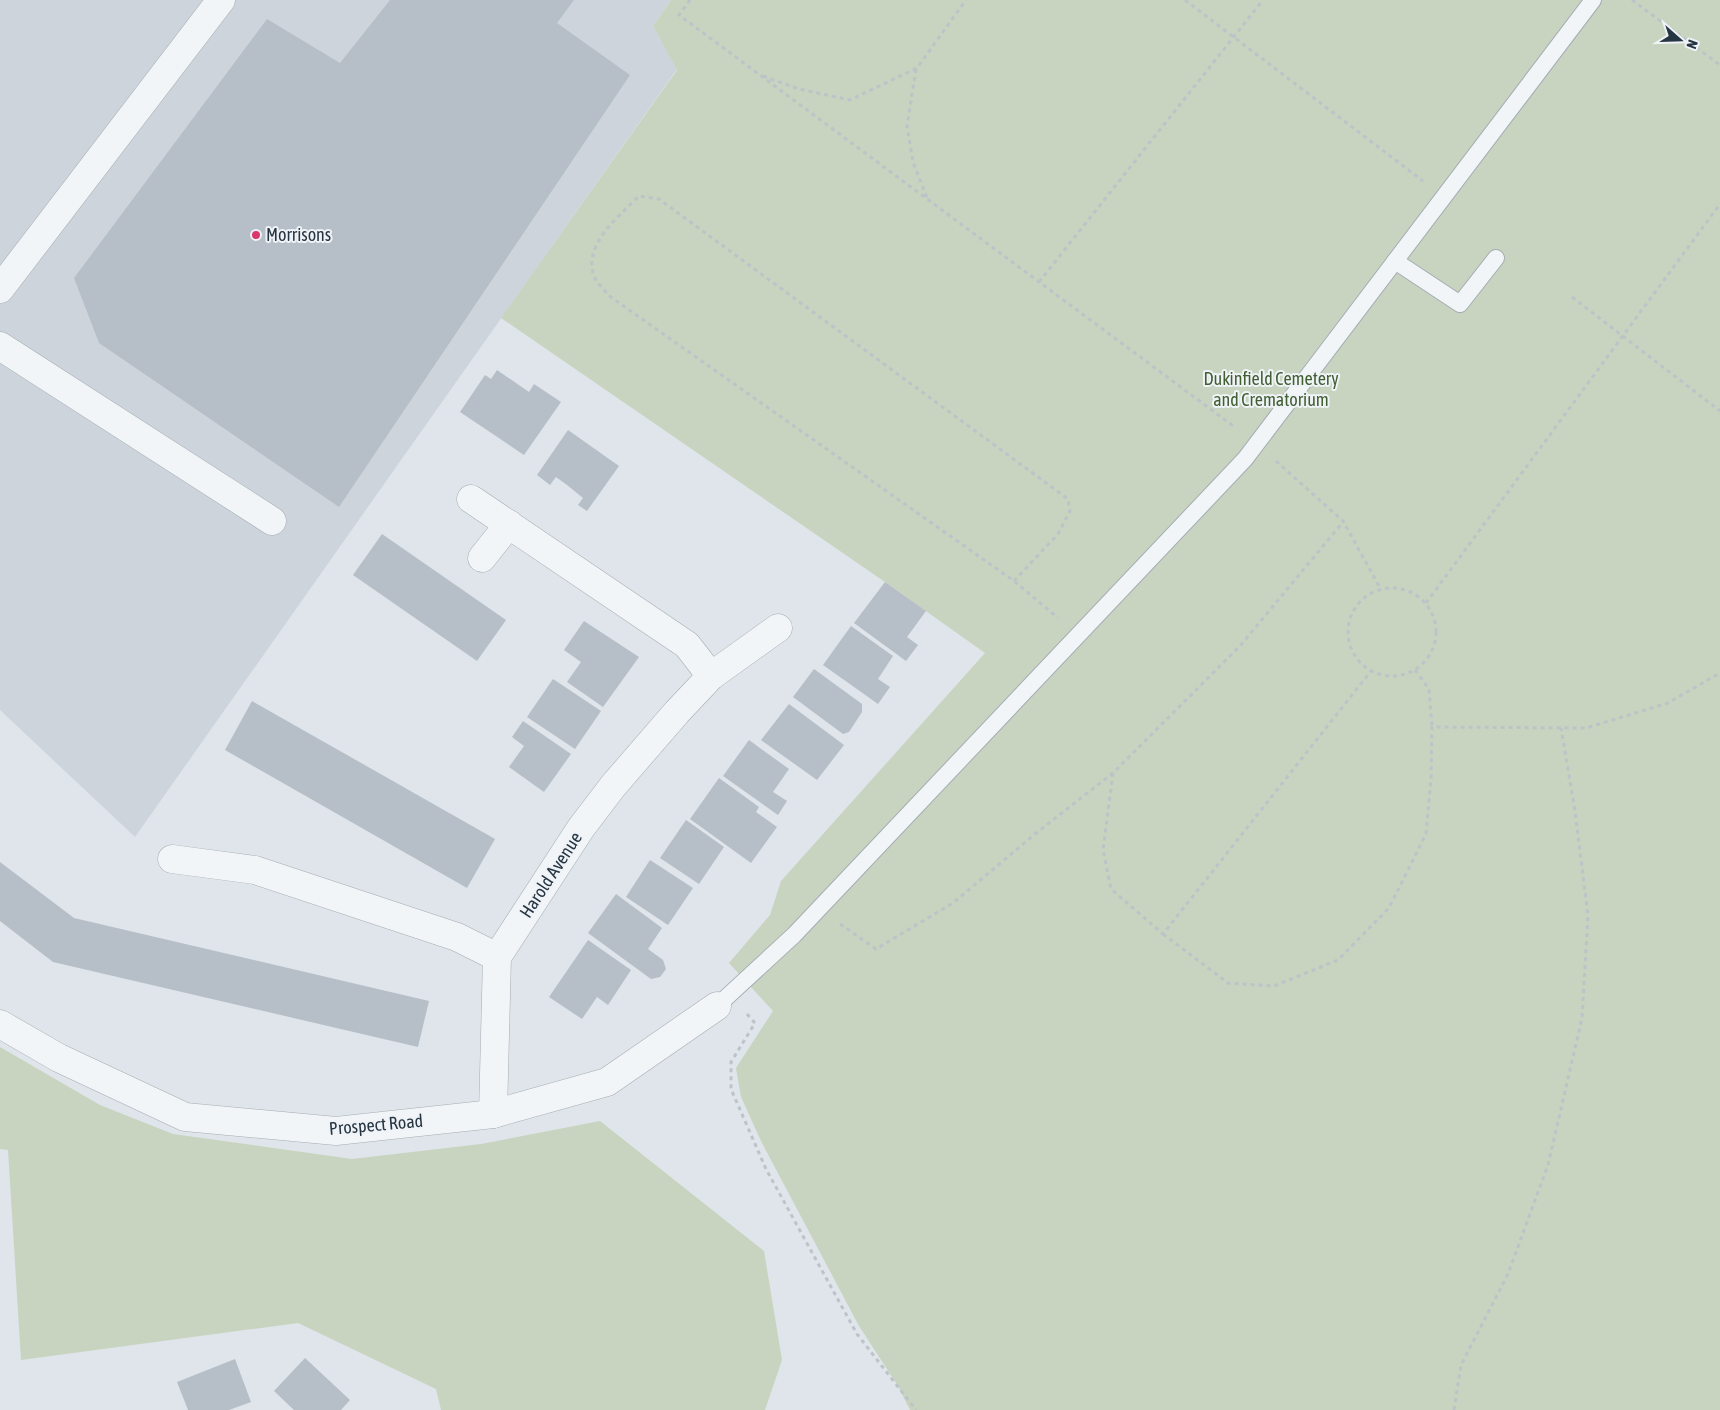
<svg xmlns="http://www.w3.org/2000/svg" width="1720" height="1410" font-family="'Asap Condensed',sans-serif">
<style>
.built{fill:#cdd4dc}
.green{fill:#c8d4bf}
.building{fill:#b6bfc7}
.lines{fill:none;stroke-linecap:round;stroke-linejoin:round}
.service-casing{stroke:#a4adb4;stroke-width:18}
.minor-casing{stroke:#a4adb4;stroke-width:29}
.path{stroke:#bdc3c8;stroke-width:3;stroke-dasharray:4 4;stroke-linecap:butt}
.service{stroke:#f2f5f7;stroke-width:16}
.minor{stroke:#f2f5f7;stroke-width:28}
.poi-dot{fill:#da386c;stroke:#eff3f7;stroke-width:2}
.labels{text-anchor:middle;stroke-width:4;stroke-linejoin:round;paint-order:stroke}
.poi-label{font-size:18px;fill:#263542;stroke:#eff3f7;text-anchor:start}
.park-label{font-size:18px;fill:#425f32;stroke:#eff3f7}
.street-label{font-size:18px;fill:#263542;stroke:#eff3f7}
</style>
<rect width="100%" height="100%" fill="#dfe5ea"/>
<!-- built -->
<polygon class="built" points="0,0 671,0 653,26 677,69 135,837 0,710"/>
<!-- green -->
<g class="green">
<polygon points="671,0 1720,0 1720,1410 910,1410 898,1386 859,1326 761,1141 741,1097 736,1068 773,1011 729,963 770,915 781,881 985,653 885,582 501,318 677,70 653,26"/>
<polygon points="0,1047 100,1105 173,1134 352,1159 481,1144 600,1121 764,1251 782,1360 765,1410 441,1410 436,1389 298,1323 21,1360 8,1150 0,1149"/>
</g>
<!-- building -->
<g class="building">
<polygon points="390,0 574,0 557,23 630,75 339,507 99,343 74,278 267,19 340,63"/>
<polygon points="497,370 529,392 534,384 561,402 524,455 460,412 485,375 491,379"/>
<polygon points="568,430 619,466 587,511 578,505 583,498 567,485 556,477 550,485 537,475"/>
<polygon points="382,534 506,620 477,661 353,575"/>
<polygon points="885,582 926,611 907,637 918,645 906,661 854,623"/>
<polygon points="584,621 639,657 603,707 567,682 581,662 564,650"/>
<polygon points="851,626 893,656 878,679 890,687 878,704 823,665"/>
<polygon points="814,669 862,704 862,712 849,732 843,734 793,697"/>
<polygon points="553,679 601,711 575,749 527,717"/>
<polygon points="252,701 495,839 467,888 225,750"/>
<polygon points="789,704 844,745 817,780 761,740"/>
<polygon points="523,721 571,754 544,792 509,767 524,746 512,737"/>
<polygon points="749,740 789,769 773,792 787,801 778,815 723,776"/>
<polygon points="719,778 759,807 756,812 777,827 751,863 690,819"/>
<polygon points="686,820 724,847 699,884 660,858"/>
<polygon points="650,860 693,888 668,925 626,897"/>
<polygon points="0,862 74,918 429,1001 418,1047 53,962 0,921"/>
<polygon points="616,894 662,928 648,949 663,960 666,969 660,977 651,979 588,933"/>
<polygon points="588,940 631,970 608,1005 597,997 582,1019 549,997"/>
<polygon points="305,1358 350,1400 341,1410 294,1410 274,1391"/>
<polygon points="235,1359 251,1402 229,1410 188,1410 177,1382"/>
</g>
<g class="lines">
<defs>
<g id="service">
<polyline points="1395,261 1460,304 1496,258"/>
<polyline points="717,1006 794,935 1245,459 1593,0"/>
</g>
<g id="minor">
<polyline points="0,289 221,0"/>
<polyline points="0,346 272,521"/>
<polyline points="471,499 687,645 711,676"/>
<polyline points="482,558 509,524"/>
<polyline points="172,859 255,870 457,937 497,957"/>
<polyline points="0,1024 59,1058 185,1117 336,1131 493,1114 607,1082 717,1006"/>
<polyline points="493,1114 497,957 581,828 613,786 677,712 711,676 778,628"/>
</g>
</defs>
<!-- service casing -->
<use href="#service" class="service-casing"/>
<!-- minor casing -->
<use href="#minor" class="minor-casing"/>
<!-- path -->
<g class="path">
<polyline points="690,0 679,15 1236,428"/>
<polyline points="1185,0 1423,181"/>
<polyline points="1632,0 1720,65"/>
<polyline points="916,69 907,126 913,162 927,198"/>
<polyline points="763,76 799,89 850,100 917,68 966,0"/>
<polyline points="1039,282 1263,0"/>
<polyline points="1572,297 1720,411"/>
<polyline points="1276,461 1343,521 1380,588"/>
<path d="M1014,581L1058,534L1070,511L1068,499L659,199L639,196C620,215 585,243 593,273C594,280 604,289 608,295L1014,581L1058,618"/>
<circle cx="1392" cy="632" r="44"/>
<polyline points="1426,603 1720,204"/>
<polyline points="1415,670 1429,689 1432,727"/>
<polyline points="1113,773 1103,850 1111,889 1163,934 1371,671"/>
<polyline points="840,924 876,949 953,903 1035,834 1113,773 1240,646 1343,522"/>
<polyline points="1163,934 1228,983 1274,986 1338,960 1389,908 1426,834 1431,779 1432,727 1586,728 1668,703 1720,673"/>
<polyline points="747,1014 755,1023 731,1062 731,1089 766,1169 857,1334 916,1410"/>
<polyline points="1454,1410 1461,1365 1508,1274 1548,1165 1582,1018 1588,916 1575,811 1561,728"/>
</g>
<!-- service -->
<use href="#service" class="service"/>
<!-- minor -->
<use href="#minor" class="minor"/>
</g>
<!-- markers -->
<circle class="poi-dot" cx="256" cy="235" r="5"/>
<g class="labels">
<!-- poi labels -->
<g class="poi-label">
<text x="266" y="241">Morrisons</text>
</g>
<!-- park labels -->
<g class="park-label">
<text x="1271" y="385">Dukinfield Cemetery<tspan x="1271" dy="21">and Crematorium</tspan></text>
</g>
<!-- street labels -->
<g class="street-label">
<text transform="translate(551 875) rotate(-57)" y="6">Harold Avenue</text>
<text transform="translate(376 1125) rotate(-5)" y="6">Prospect Road</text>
</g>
</g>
<!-- north arrow -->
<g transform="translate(1680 40) rotate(110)" stroke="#eff3f7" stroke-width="4" paint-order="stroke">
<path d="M0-4L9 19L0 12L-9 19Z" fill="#263542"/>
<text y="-8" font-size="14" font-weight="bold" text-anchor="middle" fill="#263542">N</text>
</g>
</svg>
